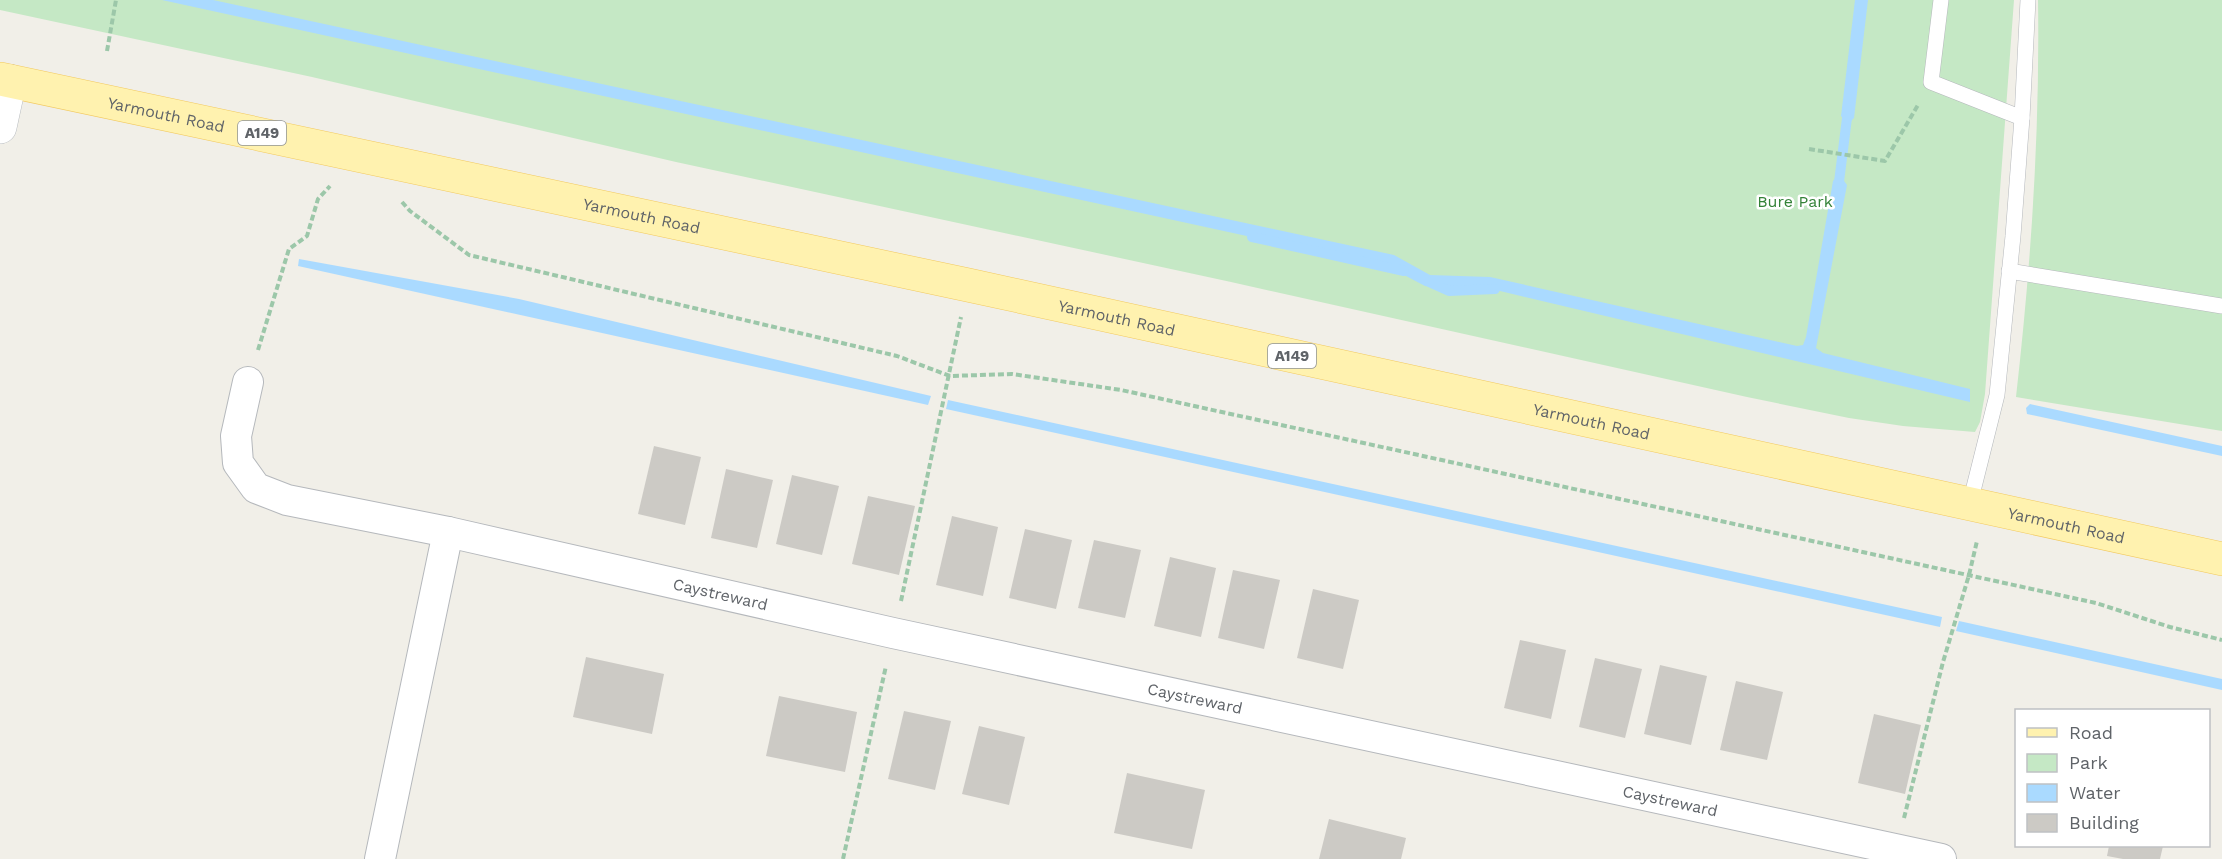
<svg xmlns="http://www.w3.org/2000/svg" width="2222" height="859" font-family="'Work Sans',sans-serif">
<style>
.green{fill:#c5e8c5}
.water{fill:#aadaff}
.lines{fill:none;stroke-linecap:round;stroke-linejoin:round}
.stream{stroke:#aadaff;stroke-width:10}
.building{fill:#cccac5}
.lane-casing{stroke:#b5b8bc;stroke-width:16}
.street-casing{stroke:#b5b8bc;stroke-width:32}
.secondary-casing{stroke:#b6babf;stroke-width:34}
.primary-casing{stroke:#f2c960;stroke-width:34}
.path{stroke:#9cc7a9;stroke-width:4;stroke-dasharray:6 3;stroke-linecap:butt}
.lane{stroke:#fff;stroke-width:15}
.street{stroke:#fff;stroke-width:30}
.secondary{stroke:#fff;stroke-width:33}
.primary{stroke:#fff2af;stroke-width:33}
.labels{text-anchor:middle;stroke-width:5;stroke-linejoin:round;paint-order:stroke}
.shield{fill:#fff;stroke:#8f9295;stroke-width:1.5}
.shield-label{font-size:15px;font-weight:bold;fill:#5f6368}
.street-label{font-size:16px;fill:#5f6368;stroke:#fff}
.park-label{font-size:16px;fill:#348238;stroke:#fff}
</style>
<rect width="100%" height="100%" fill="#f1efe8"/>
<!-- green -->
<g class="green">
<polygon points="0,0 2014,0 1985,394 1980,422 1975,432 1903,426 1849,418 1747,397 1231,282 676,162 312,77 0,10"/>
<path d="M2038,0H2222V431L2016,397C2031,265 2040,132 2038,0Z"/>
</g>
<!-- water -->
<g class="water">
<polygon points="162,0 213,0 1394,255 1430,275 1490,277 1797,346 1803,345 1806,337 1833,181 1839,174 1847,185 1816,348 1823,353 1970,389 1970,402 1500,291 1425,286 1389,267"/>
<polygon points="1855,0 1868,0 1854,118 1848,124 1841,116"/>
<polygon points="299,259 519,299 931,396 928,405 298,266"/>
<polygon points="948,400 1942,617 1940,627 946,409"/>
<polygon points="2030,404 2222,446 2222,456 2027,414 2026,408"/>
<polygon points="1959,621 2222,679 2222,690 1956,631"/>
</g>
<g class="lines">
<!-- stream -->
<g class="stream">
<polyline points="1838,190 1848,110"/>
<polyline points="1252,237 1404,271"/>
<polyline points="1429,282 1449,291 1495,289"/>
</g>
</g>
<!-- building -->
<g class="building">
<polygon points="654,446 701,457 685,525 638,514"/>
<polygon points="726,469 773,480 757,548 711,538"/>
<polygon points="792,475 839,486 822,555 776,544"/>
<polygon points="868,496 915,506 899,575 852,564"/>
<polygon points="952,516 998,527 983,596 936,585"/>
<polygon points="1025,529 1072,540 1056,609 1009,598"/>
<polygon points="1094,540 1141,550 1125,618 1078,608"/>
<polygon points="1170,557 1216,568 1201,637 1154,626"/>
<polygon points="1233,570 1280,580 1264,649 1218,638"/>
<polygon points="1313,589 1359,600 1343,669 1297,658"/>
<polygon points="1520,640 1566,650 1551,719 1504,708"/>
<polygon points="586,657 664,674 652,734 573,717"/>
<polygon points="1595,658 1642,669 1625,738 1579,727"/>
<polygon points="1660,665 1707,676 1691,745 1644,734"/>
<polygon points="1736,681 1783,692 1767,760 1720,750"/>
<polygon points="779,696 857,712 845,772 766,756"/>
<polygon points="904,711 951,721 935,790 888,779"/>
<polygon points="1874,714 1921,725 1905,794 1858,783"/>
<polygon points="979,726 1025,737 1009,805 962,794"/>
<polygon points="1127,773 1205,790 1192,849 1114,833"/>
<polygon points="1329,819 1406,838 1401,859 1319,859"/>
<polygon points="2109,846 2163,846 2160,859 2123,859 2107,856"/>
</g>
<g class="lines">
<defs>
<g id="lane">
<polyline points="1941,0 1931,82 2022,118"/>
<polyline points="2009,271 2222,306"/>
<polyline points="1970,503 1997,395 2013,236 2022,118 2028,0"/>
</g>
<g id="street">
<path id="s1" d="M248,382L236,436L238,463L256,488L287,500L448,532L893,633L1941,859"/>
<polyline points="380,859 448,532"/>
</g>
<polyline id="secondary" points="0,127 10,81"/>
<g id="primary">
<path id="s2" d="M0,79L968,285L2222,559"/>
</g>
</defs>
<!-- lane casing -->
<use href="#lane" class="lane-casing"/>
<!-- street casing -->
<use href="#street" class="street-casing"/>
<!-- secondary casing -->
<use href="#secondary" class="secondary-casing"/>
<!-- primary casing -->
<use href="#primary" class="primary-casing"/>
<!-- path -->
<g class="path">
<polyline points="107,51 116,0"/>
<polyline points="1809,149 1885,161 1918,105"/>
<polyline points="402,202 410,211 469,255 897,356 950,376 1012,374 1121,390 2096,603 2170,627 2222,640"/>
<polyline points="258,350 289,249 307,236 318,199 330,186"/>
<polyline points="901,601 961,317"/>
<polyline points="1904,818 1943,662 1969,575 1977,541"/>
<polyline points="843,859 886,666"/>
</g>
<!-- lane -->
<use href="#lane" class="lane"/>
<!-- street -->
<use href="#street" class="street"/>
<!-- secondary -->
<use href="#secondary" class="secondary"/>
<!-- primary -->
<use href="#primary" class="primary"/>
</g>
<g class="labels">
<!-- shield labels -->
<g class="shield">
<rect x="238" y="121" width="48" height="24" rx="4.5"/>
<rect x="1268" y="344" width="48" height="24" rx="4.5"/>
</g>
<g class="shield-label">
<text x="262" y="138">A149</text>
<text x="1292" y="361">A149</text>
</g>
<!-- street labels -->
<g class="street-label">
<text dy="6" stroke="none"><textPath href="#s2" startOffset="170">Yarmouth Road</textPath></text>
<text dy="6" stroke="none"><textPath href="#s2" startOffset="656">Yarmouth Road</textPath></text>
<text dy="6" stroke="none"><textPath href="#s2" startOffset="1142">Yarmouth Road</textPath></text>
<text dy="6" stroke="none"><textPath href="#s2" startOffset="1628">Yarmouth Road</textPath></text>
<text dy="6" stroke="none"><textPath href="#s2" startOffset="2114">Yarmouth Road</textPath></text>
<text dy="6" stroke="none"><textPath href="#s1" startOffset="590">Caystreward</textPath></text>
<text dy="6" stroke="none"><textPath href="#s1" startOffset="1076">Caystreward</textPath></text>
<text dy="6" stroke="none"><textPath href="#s1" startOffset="1562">Caystreward</textPath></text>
</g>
<!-- park labels -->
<g class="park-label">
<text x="1795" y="207">Bure Park</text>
</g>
</g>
<!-- legend -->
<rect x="2015" y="709" width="195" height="138" fill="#ffffff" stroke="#bfc1c3" stroke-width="1.5"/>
<rect x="2027" y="728" width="30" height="9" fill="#fff2af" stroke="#bfc1c3" stroke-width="1.5"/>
<text x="2069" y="739" font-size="18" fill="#5f6368">Road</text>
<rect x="2027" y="754" width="30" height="18" fill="#c5e8c5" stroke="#bfc1c3" stroke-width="1.5"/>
<text x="2069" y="769" font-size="18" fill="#5f6368">Park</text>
<rect x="2027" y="784" width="30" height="18" fill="#aadaff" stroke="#bfc1c3" stroke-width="1.5"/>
<text x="2069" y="799" font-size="18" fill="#5f6368">Water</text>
<rect x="2027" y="814" width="30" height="18" fill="#cccac5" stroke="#bfc1c3" stroke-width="1.5"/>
<text x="2069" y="829" font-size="18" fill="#5f6368">Building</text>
</svg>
